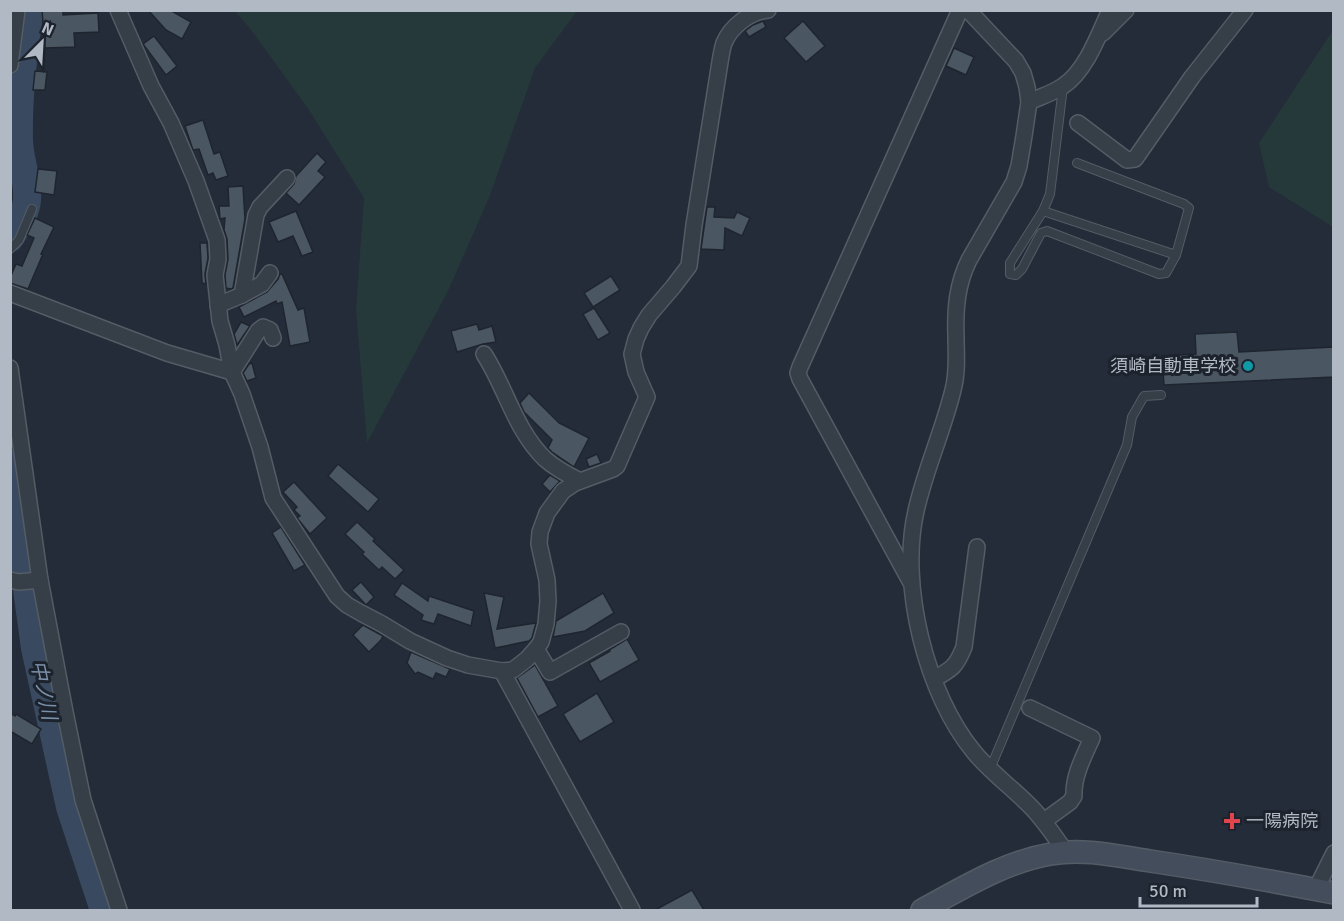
<svg xmlns="http://www.w3.org/2000/svg" width="1344" height="921" font-family="Signika,'Noto Sans JP',sans-serif">
<style>
.green{fill:#26393a}
.lines{fill:none;stroke-linecap:round;stroke-linejoin:round}
.river{stroke:#394a60;stroke-width:28}
.building{fill:#4b5663;stroke:#1e252f;stroke-width:1.5}
.lane-casing{stroke:#545c66;stroke-width:10}
.street-casing{stroke:#545c66;stroke-width:18}
.secondary-casing{stroke:#545c66;stroke-width:24}
.lane{stroke:#363e48;stroke-width:8}
.street{stroke:#363e48;stroke-width:15}
.secondary{stroke:#444d5b;stroke-width:21}
.culture-dot{fill:#0f9aa8;stroke:#1c232d;stroke-width:2}
.health-dot{fill:#e0444e;stroke:#1c232d;stroke-width:2}
.labels{text-anchor:middle;stroke-width:6;stroke-linejoin:round;paint-order:stroke}
.poi-label{font-size:18px;fill:#b1b9c4;stroke:#1c232d;text-anchor:end}
.water-label{font-size:20px;font-style:italic;fill:#7b90aa;stroke:#1c232d}
</style>
<rect width="100%" height="100%" fill="#232c38"/>
<!-- green -->
<g class="green">
<polygon points="235,11 577,11 535,68 489,198 447,293 367,443 356,309 364,198 309,110 252,31"/>
<polygon points="1333,30 1333,227 1269,187 1259,143"/>
</g>
<g class="lines">
<!-- river -->
<g class="river">
<path d="M10,238C17,226 26,214 27,200C29,180 19,160 19,140C18,97 23,53 30,10"/>
<polyline points="10,464 35,648 70,807 104,910"/>
</g>
</g>
<!-- building -->
<g class="building">
<polygon points="42,10 63,10 63,15 98,13 99,32 74,33 75,47 45,48"/>
<polygon points="148,10 170,10 191,22 182,39 166,30"/>
<polygon points="763,21 766,27 749,37 745,31 753,25"/>
<polygon points="803,21 825,46 806,62 784,38"/>
<polygon points="154,36 177,66 166,75 143,44"/>
<polygon points="954,48 974,57 966,75 946,66"/>
<polygon points="35,71 47,72 45,90 33,90"/>
<polygon points="203,120 214,154 220,152 228,176 216,180 213,173 208,175 199,149 193,150 185,126"/>
<polygon points="317,153 326,162 318,171 325,177 299,205 286,193 294,184 296,176"/>
<polygon points="38,169 57,171 54,195 35,192"/>
<polygon points="243,186 245,219 233,288 231,289 226,288 225,275 228,259 227,239 224,230 225,218 220,219 219,206 229,206 228,187"/>
<polygon points="707,207 715,207 714,217 734,218 737,212 750,218 742,236 725,228 724,250 701,249"/>
<polygon points="296,211 313,252 302,256 293,236 278,242 269,222"/>
<polygon points="35,218 54,227 41,254 43,254 28,289 10,283 10,278 16,264 22,266 34,238 27,235"/>
<polygon points="200,243 207,243 208,258 205,274 206,284 202,283"/>
<polygon points="280,274 282,274 298,310 304,308 310,342 290,346 282,302 277,304 276,301 244,317 239,307 267,292 278,279"/>
<polygon points="611,276 620,290 593,307 584,293"/>
<polygon points="594,308 610,333 598,340 583,314"/>
<polygon points="241,322 250,326 237,345 234,334"/>
<polygon points="477,324 479,330 492,326 496,342 483,344 457,352 451,331"/>
<polygon points="1237,332 1239,352 1334,347 1334,377 1164,385 1162,356 1196,354 1195,334"/>
<polygon points="252,363 256,378 247,381 243,373 249,364"/>
<polygon points="529,393 559,423 589,438 574,467 552,452 548,448 552,440 524,412 520,403"/>
<polygon points="597,454 601,463 589,467 586,459"/>
<polygon points="338,464 379,499 368,512 328,476"/>
<polygon points="550,475 560,481 550,492 542,484"/>
<polygon points="294,482 327,518 310,534 297,518 300,516 294,510 297,507 283,492"/>
<polygon points="357,522 375,539 373,541 404,570 395,579 382,567 379,570 362,554 364,552 345,534"/>
<polygon points="281,527 305,565 294,571 272,533"/>
<polygon points="361,582 374,597 366,605 352,590"/>
<polygon points="402,583 428,601 429,596 474,611 471,626 438,614 434,624 421,620 423,615 394,595"/>
<polygon points="484,593 504,597 497,629 536,623 532,638 529,641 495,648"/>
<polygon points="603,593 614,613 585,631 553,637 556,621"/>
<polygon points="363,625 383,636 381,640 369,652 353,635"/>
<polygon points="627,639 639,660 600,682 589,663 610,651 609,650"/>
<polygon points="411,652 450,669 446,677 436,673 433,679 418,672 415,674 407,663"/>
<polygon points="535,665 558,706 538,717 517,678"/>
<polygon points="597,693 614,722 580,742 563,714"/>
<polygon points="10,713 15,716 16,714 41,729 32,744 10,731"/>
<polygon points="692,890 704,910 655,910"/>
</g>
<g class="lines">
<defs>
<g id="lane">
<polyline points="1063,87 1050,194 1043,211 1010,263 1010,274 1016,275 1022,269 1041,233 1047,231 1159,274 1166,273 1176,255 1189,208 1184,204 1077,163"/>
<polyline points="1043,211 1176,255"/>
<polyline points="10,249 19,240 32,209"/>
<polyline points="990,769 1127,445 1132,417 1144,396 1161,395"/>
</g>
<g id="street">
<path d="M118,10L151,86L171,123L196,181L217,240L218,259L215,275L220,321L227,345L232,372L242,394L260,447L273,498L337,596L347,605L361,613L382,624L410,641L447,658L468,665L502,671L513,670L527,659L536,649L541,642L546,624L548,601L547,580L539,544L540,532L547,513L563,491L575,483L613,469L617,466L647,397L636,372L632,354L636,339L641,328L649,315L673,287L689,266L694,225L720,62C721,56 722,49 724,43C731,26 750,12 768,10"/>
<path d="M968,10L1016,61L1023,73L1027,87L1029,102L1024,136L1019,166L1014,182L969,260C957,284 955,309 956,336C956,354 958,372 953,390C943,431 925,470 916,511C899,585 926,694 974,752C991,773 1014,789 1033,809C1045,822 1055,837 1066,852"/>
<polyline points="1103,33 1126,10"/>
<polyline points="10,65 17,10"/>
<path d="M1029,102C1040,97 1053,93 1063,86C1086,71 1099,34 1110,10"/>
<polyline points="1078,123 1127,160 1135,159 1192,77 1245,10"/>
<polyline points="10,293 167,353 232,372"/>
<polyline points="242,295 262,284 270,273"/>
<polyline points="218,305 242,295 256,215 260,207 287,178"/>
<path d="M484,354C506,388 515,430 545,459C555,468 568,475 580,481"/>
<polyline points="10,368 40,580 65,712 83,800 119,910"/>
<polyline points="232,372 258,331 263,327 270,330 273,338"/>
<polyline points="10,580 19,582 40,580"/>
<polyline points="910,581 800,379 798,373 800,367 960,10"/>
<polyline points="536,649 550,672 621,632"/>
<polyline points="502,671 632,910"/>
<path d="M934,679C952,669 956,667 964,647L977,547"/>
<path d="M1030,708L1092,738C1084,756 1073,776 1074,796L1070,802L1044,821"/>
<polyline points="1316,889 1334,853"/>
</g>
<path id="secondary" d="M922,910C963,888 1004,862 1051,854C1084,848 1117,856 1150,861C1211,870 1272,881 1334,893"/>
</defs>
<!-- lane casing -->
<use href="#lane" class="lane-casing"/>
<!-- street casing -->
<use href="#street" class="street-casing"/>
<!-- secondary casing -->
<use href="#secondary" class="secondary-casing"/>
<!-- lane -->
<use href="#lane" class="lane"/>
<!-- street -->
<use href="#street" class="street"/>
<!-- secondary -->
<use href="#secondary" class="secondary"/>
</g>
<!-- markers -->
<circle class="culture-dot" cx="1248" cy="366" r="6"/>
<path class="health-dot" d="M1229 812h6v6h6v6h-6v6h-6v-6h-6v-6h6z"/>
<g class="labels">
<!-- poi labels -->
<g class="poi-label">
<text x="1236" y="372">須崎自動車学校</text>
<text x="1246" y="827" text-anchor="start">一陽病院</text>
</g>
<!-- water labels -->
<g class="water-label">
<text transform="translate(44 690) rotate(78)" y="7">中ノ川</text>
</g>
</g>
<!-- border -->
<rect width="1344" height="921" fill="none" stroke="#b1b9c4" stroke-width="24"/>
<!-- north arrow -->
<g transform="translate(42 42) rotate(24)" stroke="#1c232d" stroke-width="4.5" paint-order="stroke">
<path d="M0-4.5L10 22L0 15L-10 22Z" fill="#b1b9c4"/>
<text y="-9" font-size="16" font-weight="bold" text-anchor="middle" fill="#b1b9c4">N</text>
</g>
<!-- scale -->
<path d="M1140 897v9h117v-9" fill="none" stroke="#b1b9c4" stroke-width="3"/>
<text x="1149" y="897" font-size="18" fill="#b1b9c4" stroke="#1c232d" stroke-width="4.5" paint-order="stroke">50 m</text>
</svg>
